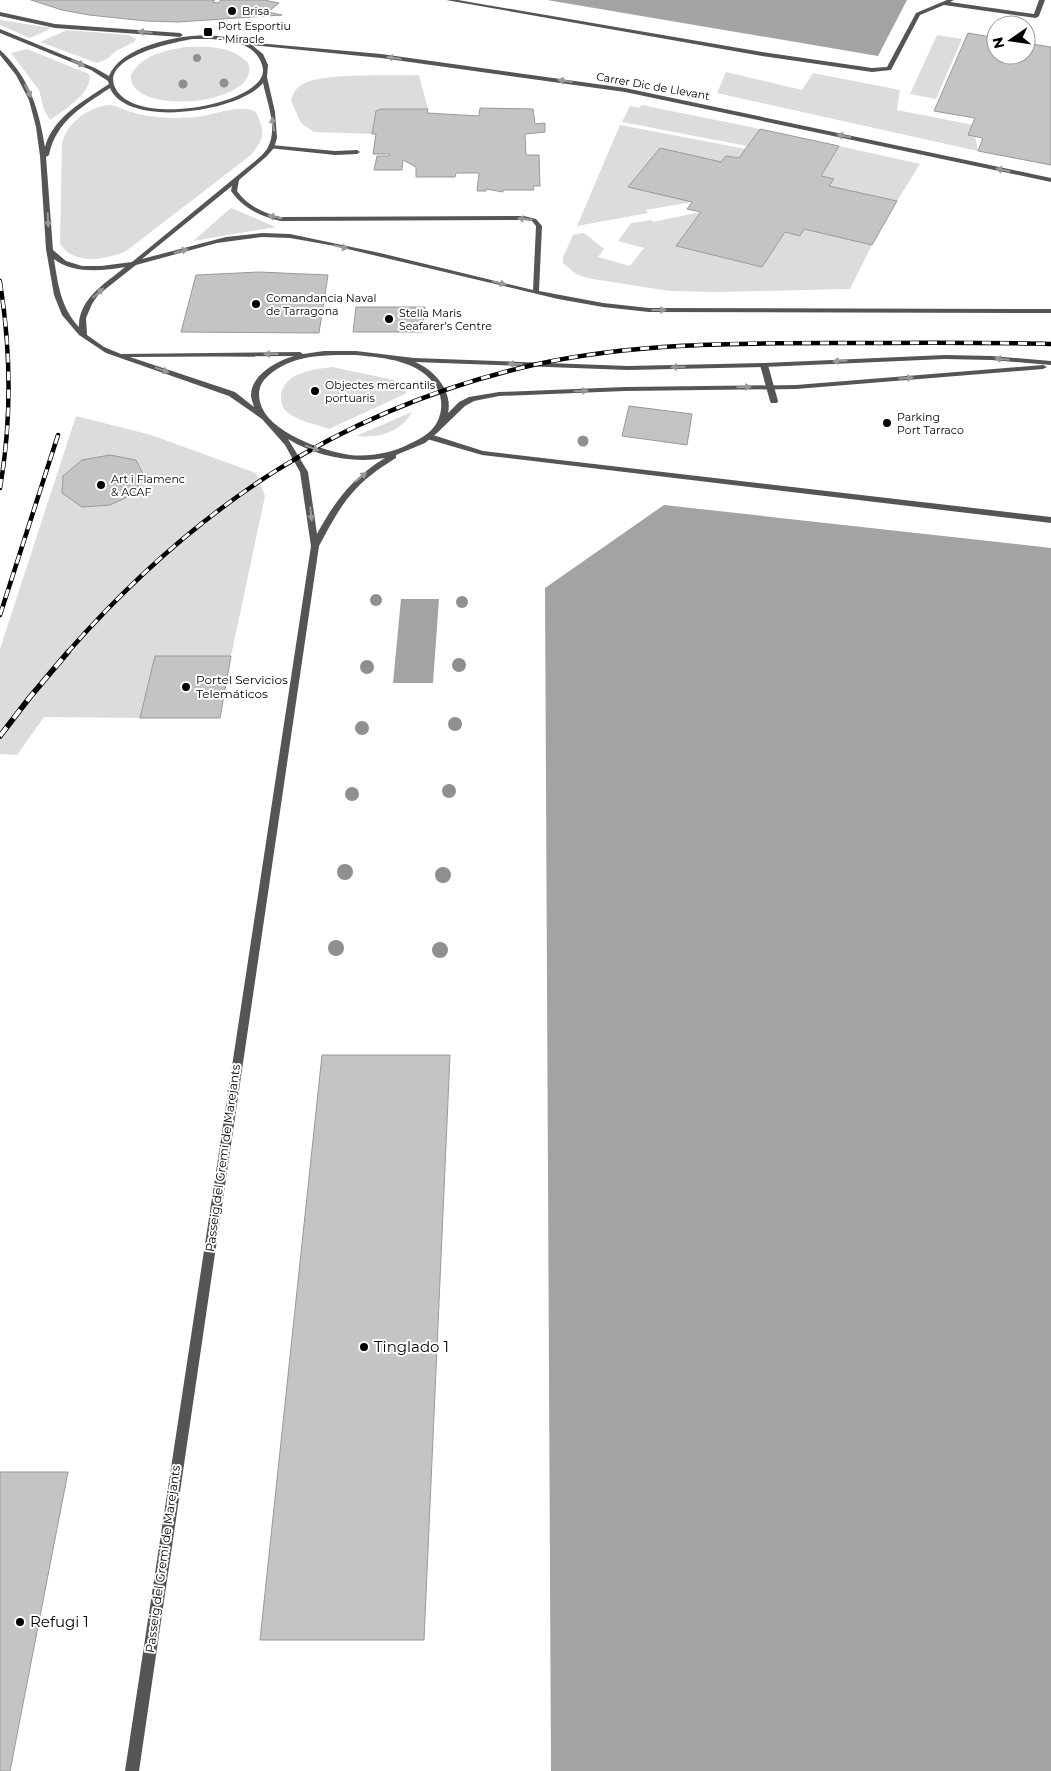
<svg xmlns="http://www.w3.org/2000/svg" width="1051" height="1771" font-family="Montserrat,sans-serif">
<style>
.green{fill:#dcdcdc}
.water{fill:#a3a3a3}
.building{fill:#c4c4c4;stroke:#999}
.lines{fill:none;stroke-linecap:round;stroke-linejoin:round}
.lane{fill:#555;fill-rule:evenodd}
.street{fill:#555;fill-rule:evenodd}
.rail-far2-casing{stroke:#000;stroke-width:3}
.rail-far1-casing{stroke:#000;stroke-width:4.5}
.rail-casing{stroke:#000;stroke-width:5.5}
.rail-far2{stroke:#fff;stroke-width:2;stroke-dasharray:6;stroke-linecap:butt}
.rail-far1{stroke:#fff;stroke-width:3;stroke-dasharray:9;stroke-linecap:butt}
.rail{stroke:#fff;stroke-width:4;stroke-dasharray:11;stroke-linecap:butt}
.tree{fill:#8f8f8f}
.oneway{fill:#999}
.poi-dot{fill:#000;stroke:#fff;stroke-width:2}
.labels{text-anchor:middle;stroke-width:4;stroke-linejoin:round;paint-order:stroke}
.far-poi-label{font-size:11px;fill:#000;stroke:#fff;text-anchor:start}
.far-street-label{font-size:11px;fill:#000;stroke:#fff}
.poi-label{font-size:12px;fill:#000;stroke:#fff;text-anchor:start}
.street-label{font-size:12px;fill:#000;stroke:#fff}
.near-poi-label{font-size:15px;fill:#000;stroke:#fff;text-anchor:start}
</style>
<rect width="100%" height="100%" fill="#fff"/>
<!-- green -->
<g class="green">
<polygon points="0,20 52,28 30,38 0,25"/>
<polygon points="67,30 129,35 136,39 134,42 116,51 107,59 97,63 40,42"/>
<polygon points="937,35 962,39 936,99 910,94"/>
<path d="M186,47C207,46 233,46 248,63C264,105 127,118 131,75C141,55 166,50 186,47Z"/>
<path d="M27,49L89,74C95,91 63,111 50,120L44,110L39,90L11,53Z"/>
<polygon points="726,72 802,90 813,73 900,90 897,110 973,125 978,151 717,93"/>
<path d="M419,75L428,109H381L376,111L372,134L314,132L301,123L291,101C293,94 294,90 301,85C321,72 392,76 419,75Z"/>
<path d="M109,105C117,105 123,110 131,112C151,118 175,119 196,117C213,115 242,103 256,112C265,133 265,137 251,155L126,251C106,260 72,266 60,243L62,143C67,123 88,107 109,105Z"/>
<polygon points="642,105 760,129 747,146 622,122 630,106 639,108"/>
<polygon points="620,125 746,149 739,158 726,156 721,162 660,148 629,186 692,202 646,210 648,213 577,226"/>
<polygon points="839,146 920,164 897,201 829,186 834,179 821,176"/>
<polygon points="231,208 276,227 193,241"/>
<polygon points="701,212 677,247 762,267 785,232 799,236 804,229 872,245 850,289 718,292 669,291 587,278 576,274 563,263 563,257 573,235 584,233 604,249 598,257 630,266 644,248 618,241 631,223 652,220 653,222"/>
<path d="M332,367L394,380L407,393L329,429C316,424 296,421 286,411C282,407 281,402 281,396C283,373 313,369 332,367Z"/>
<path d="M412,412C400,433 379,438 356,436Z"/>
<polygon points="76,416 151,435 256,473 265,496 231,656 155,656 140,718 44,717 17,755 0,754 0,649"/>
</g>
<!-- water -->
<g class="water">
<polygon points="547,0 907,0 878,56"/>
<polygon points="664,505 1051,548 1051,1771 551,1771 545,588"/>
<polygon points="401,599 439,599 433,683 393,683"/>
</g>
<!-- building -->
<g class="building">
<polygon points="31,0 215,0 212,2 218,3 221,0 264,0 279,3 268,12 282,15 178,22 146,21 89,15 62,10"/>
<polygon points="968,33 996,38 996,55 1026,55 1026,43 1051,47 1051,165 978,151 983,138 968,135 975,118 934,111"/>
<polygon points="480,108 533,109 535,124 545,123 545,132 525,134 526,155 539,155 540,186 533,186 534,190 503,190 503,192 486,189 486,191 477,191 479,173 456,173 455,177 416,177 416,167 403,160 402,170 374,170 377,156 389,156 390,154 373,154 376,134 372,134 376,111 381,109 428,109 427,113 479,116"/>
<polygon points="760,129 839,146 821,176 834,179 829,186 897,201 872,245 804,229 800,236 785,232 762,267 676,246 701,212 687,209 692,202 628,187 660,148 721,162 726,156 739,158"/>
<polygon points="259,272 328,275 319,333 181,332 196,275"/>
<polygon points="356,307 425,307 422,332 353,332"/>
<polygon points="629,406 692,414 687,445 622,436"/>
<polygon points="110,455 136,460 144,476 134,494 110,505 82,507 62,493 63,476 82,460"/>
<polygon points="155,656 231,656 220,718 140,718"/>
<polygon points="322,1055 450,1055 424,1640 260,1640"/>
<polygon points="0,1472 68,1472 10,1771 0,1771"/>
</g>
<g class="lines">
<!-- lane -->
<g class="lane">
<polygon points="446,0 458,0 762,52 872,68 887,67 916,13 947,0 954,0 950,2 1034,14 1039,0 1045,0 1039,16 1036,18 944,5 920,15 891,70 872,72 762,56"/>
<polygon points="271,145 335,151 357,150 360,152 357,154 335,155 269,148 269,146"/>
<polygon points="761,363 768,365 778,401 777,403 771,403 770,401 760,365"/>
<polygon points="427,435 433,435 483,451 1051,517 1051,523 482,455 427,439"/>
</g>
<!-- street -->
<g class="street">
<polygon points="0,12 55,24 180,33 183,35 180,37 55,28 0,16"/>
<path d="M0,29L95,68L109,76C119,50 166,38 192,36C209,34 228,36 245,42L381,54L625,88L1051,178V182L625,92L381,58L252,45L263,54L268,65L267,77L275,112L277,138L274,148L267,156L239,180L237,191C248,206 263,213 281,217L524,216L536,219L542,226L539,291L603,303L649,308L1051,309V313L649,312L603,307L558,299L335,246L290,238L262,237L217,243L136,265L98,295L92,304L86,318L87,335L104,347L121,354L300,352L303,354L324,351H356L414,358L628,366L764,363L945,355L991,356L1051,361V365L991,360L945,359L764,367L628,370L415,362C435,370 453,392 448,413L459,402L469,397L499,392L625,387L796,385L1043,365L1047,367L1043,369L796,389L625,391L499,396L474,401L465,406L437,433L425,443L396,455V458C353,484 342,503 319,546L139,1771H125L311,546L300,472L285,445L262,419L229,396L106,353L79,335L62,315L54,295L46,249L40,156L36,127L29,100L16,75L0,55V50C5,54 9,59 13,64C33,88 40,117 45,147C53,117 85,100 109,84L108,81L91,70L0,33ZM193,39C217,39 253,37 262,65C265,73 261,80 255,85C230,108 139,123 117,91C95,58 174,42 193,39ZM263,83C267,102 278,129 268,147C265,153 259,158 254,162L132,262L101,266H82L66,261L53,250L46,157L49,155C56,121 83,106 110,88C127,129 240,112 263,83ZM232,186L231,191C244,209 260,216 281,221L524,220L532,221L536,226L533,290L380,253L290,234L262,233L226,237L142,259ZM54,259C72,274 103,271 125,267C106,283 78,299 79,327C61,308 58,285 54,259ZM356,355C385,358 420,360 437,388C444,401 442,416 434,427C428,435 418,440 409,444C392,453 370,457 350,455C323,451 267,432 260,402C258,394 259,386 264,380C288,354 323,355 356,355ZM294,356C277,361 251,375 251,395C251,399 253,403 254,407L235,392L130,357ZM288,439C315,456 353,464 385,458C352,478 335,501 317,534L308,472Z"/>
</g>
<defs>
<polyline id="rail-far2" points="0,280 0,283"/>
<g id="rail-far1">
<path d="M0,488C12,419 11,351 0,282"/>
<polyline points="0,615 58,435"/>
<path d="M67,653C196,506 341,409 533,365C632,343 734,343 835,343C907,343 979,342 1051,344"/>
</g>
<polyline id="rail" points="0,736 30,697 68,652"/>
</defs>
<!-- rail-far2 casing -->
<use href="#rail-far2" class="rail-far2-casing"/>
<!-- rail-far1 casing -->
<use href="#rail-far1" class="rail-far1-casing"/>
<!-- rail casing -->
<use href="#rail" class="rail-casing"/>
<!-- rail-far2 -->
<use href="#rail-far2" class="rail-far2"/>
<!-- rail-far1 -->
<use href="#rail-far1" class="rail-far1"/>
<!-- rail -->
<use href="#rail" class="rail"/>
</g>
<!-- trees -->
<g class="tree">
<circle cx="197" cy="58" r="4"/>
<circle cx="224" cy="83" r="4.5"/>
<circle cx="183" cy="84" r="4.5"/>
<circle cx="583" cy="441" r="5.5"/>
<circle cx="376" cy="600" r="6"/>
<circle cx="462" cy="602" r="6"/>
<circle cx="459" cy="665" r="7"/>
<circle cx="367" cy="667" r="7"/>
<circle cx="455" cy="724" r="7"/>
<circle cx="362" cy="728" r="7"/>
<circle cx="449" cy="791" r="7"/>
<circle cx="352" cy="794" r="7"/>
<circle cx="345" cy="872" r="8"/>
<circle cx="443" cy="875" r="8"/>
<circle cx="336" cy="948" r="8"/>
<circle cx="440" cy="950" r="8"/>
</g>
<!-- one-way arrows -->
<defs><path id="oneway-solid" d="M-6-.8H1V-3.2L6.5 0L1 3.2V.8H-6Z" transform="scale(1.25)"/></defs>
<g class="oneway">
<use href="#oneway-solid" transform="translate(145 32) rotate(-175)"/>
<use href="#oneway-solid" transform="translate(394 58) rotate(-173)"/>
<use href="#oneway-solid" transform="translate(78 63) rotate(23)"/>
<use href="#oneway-solid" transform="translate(565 81) rotate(-172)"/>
<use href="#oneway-solid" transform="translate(28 91) rotate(64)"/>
<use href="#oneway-solid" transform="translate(273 124) rotate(-98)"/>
<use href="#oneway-solid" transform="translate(844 136) rotate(-168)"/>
<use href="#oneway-solid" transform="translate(1003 170) rotate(-168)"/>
<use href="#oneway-solid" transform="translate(275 217) rotate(-168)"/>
<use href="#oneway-solid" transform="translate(525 219) rotate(-174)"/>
<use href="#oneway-solid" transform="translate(48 220) rotate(87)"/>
<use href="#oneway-solid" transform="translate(341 247) rotate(13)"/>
<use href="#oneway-solid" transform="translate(181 251) rotate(-15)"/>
<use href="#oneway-solid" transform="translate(499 283) rotate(13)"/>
<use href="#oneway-solid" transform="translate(98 293) rotate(-42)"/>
<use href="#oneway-solid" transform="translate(659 310)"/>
<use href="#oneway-solid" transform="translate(271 354) rotate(180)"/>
<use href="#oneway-solid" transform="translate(1002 359) rotate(-175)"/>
<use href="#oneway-solid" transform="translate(840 361) rotate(177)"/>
<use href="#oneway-solid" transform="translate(515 364) rotate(-178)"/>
<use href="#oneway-solid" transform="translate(678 367) rotate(179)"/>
<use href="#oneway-solid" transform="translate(162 370) rotate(19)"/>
<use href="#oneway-solid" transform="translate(906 378) rotate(-4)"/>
<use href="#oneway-solid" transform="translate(744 387) rotate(-1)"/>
<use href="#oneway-solid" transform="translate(581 391) rotate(-2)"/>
<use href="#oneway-solid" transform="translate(312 448) rotate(19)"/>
<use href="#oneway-solid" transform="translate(361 477) rotate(-39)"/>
<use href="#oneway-solid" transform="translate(311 514) rotate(83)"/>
</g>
<!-- markers -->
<g class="poi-dot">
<circle cx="232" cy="11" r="5"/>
<rect x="203" y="27" width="10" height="10" rx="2.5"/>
<circle cx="256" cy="304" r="5"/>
<circle cx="389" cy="319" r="5"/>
<circle cx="315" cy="391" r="5"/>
<circle cx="887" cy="423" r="5"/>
<circle cx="101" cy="485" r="5"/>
<circle cx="186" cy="687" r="5"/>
<circle cx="364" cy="1347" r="5"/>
<circle cx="20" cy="1622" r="5"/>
</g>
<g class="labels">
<!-- far-poi labels -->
<g class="far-poi-label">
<text x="242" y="15">Brisa</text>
<text x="218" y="30">Port Esportiu<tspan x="218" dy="13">- Miracle</tspan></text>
<text x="266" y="302">Comandancia Naval<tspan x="266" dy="13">de Tarragona</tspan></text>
<text x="399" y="317">Stella Maris<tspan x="399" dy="13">Seafarer’s Centre</tspan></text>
<text x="325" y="389">Objectes mercantils<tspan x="325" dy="13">portuaris</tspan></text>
<text x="897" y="421">Parking<tspan x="897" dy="13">Port Tarraco</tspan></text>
<text x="111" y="483">Art i Flamenc<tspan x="111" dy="13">&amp; ACAF</tspan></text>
</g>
<!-- far-street labels -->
<g class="far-street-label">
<text transform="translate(653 86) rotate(10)" y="4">Carrer Dic de Llevant</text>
</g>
<!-- poi labels -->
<g class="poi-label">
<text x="196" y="684">Portel Servicios<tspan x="196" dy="14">Telemáticos</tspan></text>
</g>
<!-- street labels -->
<g class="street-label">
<text transform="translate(223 1158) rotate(-82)" y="4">Passeig del Gremi de Marejants</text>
<text transform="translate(163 1559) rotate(-82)" y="4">Passeig del Gremi de Marejants</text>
</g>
<!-- near-poi labels -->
<g class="near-poi-label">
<text x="374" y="1352">Tinglado 1</text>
<text x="30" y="1627">Refugi 1</text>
</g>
</g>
<!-- north arrow -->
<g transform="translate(1011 40) rotate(257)"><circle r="24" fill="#ffffff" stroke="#999999"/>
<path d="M0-4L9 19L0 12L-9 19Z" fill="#000000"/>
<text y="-8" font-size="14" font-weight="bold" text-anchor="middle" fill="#000000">N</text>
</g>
</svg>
